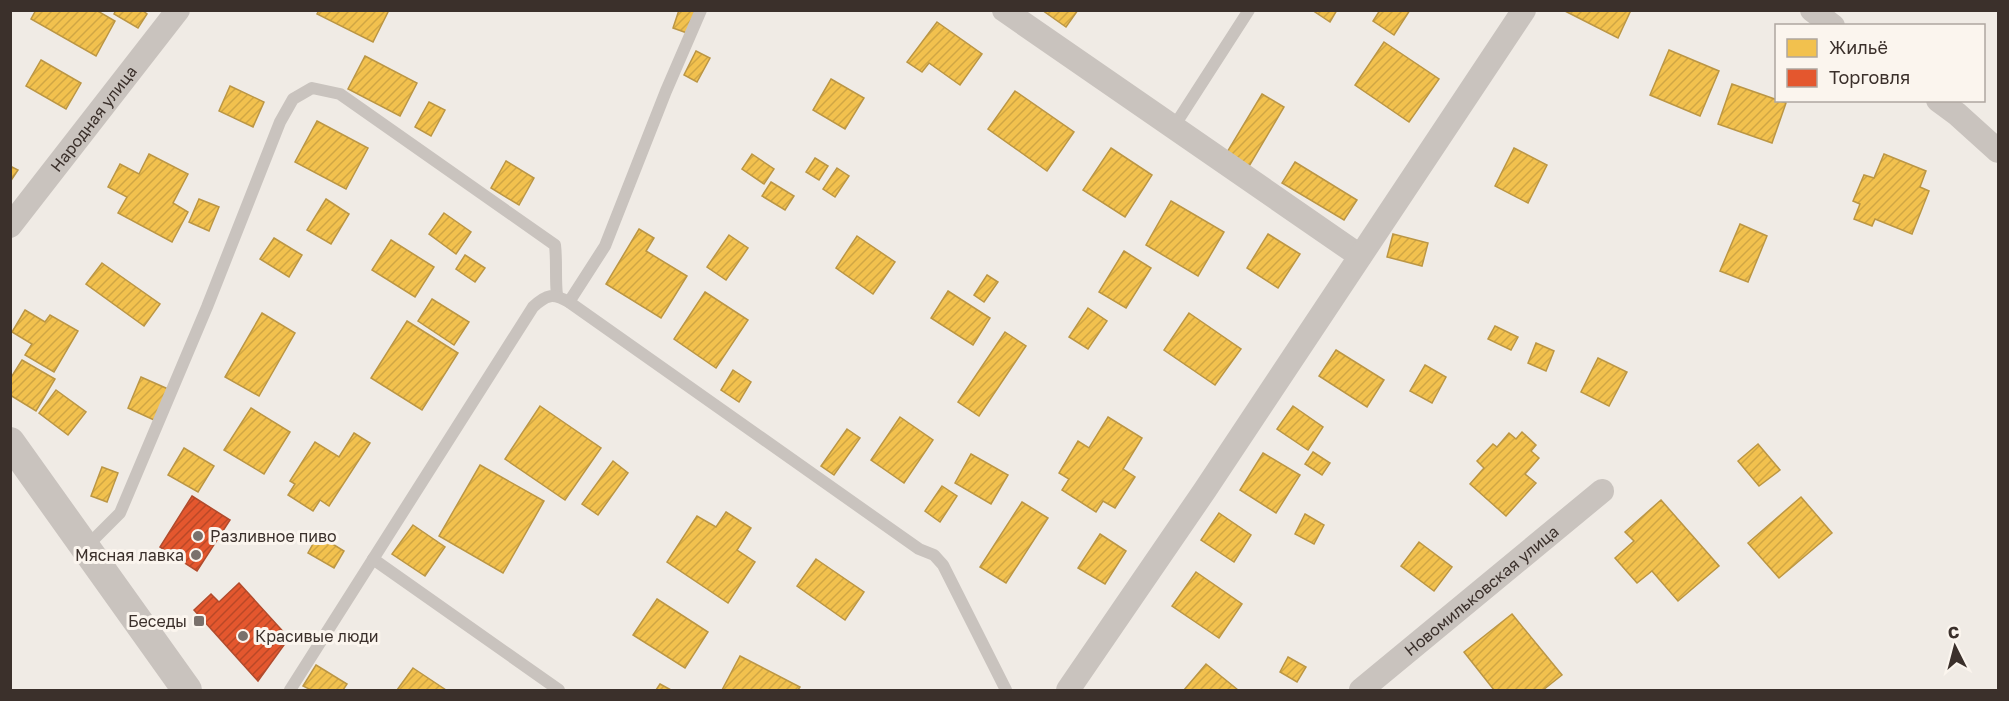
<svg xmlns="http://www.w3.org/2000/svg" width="2009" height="701" font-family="'Golos Text',sans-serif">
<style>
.homes{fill:url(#homes-hatch);stroke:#bb9644;stroke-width:1.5}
.shops{fill:url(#shops-hatch);stroke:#b14b2d;stroke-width:1.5}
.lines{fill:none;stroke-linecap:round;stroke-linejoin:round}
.service{stroke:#c9c3be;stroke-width:12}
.minor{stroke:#c9c3be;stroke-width:24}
.tertiary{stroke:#c9c3be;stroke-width:30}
.poi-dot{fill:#7a716c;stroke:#fbf5ee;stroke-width:2}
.labels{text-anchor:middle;stroke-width:6;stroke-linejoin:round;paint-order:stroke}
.street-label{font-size:16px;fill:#3b302b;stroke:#fbf5ee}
.poi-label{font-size:16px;fill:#3b302b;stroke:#fbf5ee;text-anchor:start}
</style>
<defs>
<pattern id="homes-hatch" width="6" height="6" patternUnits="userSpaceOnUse" patternTransform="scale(1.5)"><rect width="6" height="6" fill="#f2c14e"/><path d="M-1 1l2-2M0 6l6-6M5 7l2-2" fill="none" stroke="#d0a644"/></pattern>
<pattern id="shops-hatch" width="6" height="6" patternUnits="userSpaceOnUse" patternTransform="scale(1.5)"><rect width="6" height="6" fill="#e4572e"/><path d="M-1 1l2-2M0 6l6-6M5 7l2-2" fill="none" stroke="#ba4827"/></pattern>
</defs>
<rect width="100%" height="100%" fill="#f0ebe5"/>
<!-- homes -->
<g class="homes">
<polygon points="36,10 96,10 115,21 96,56 31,19"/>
<polygon points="116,10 142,10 147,14 138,28 114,14"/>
<polygon points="319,10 389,10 373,42 317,14"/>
<polygon points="679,10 695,11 687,33 673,28"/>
<polygon points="1042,10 1078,10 1066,27"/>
<polygon points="1312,10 1337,10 1330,22"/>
<polygon points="1380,10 1410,10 1394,35 1373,21"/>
<polygon points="1563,10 1631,10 1618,38"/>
<polygon points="937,22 982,54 960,85 929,63 922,72 907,62"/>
<polygon points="1384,42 1439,79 1409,122 1355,85"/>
<polygon points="1669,50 1719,71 1700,116 1650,95"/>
<polygon points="696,51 710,58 697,82 684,75"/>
<polygon points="365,56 417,83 400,116 348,89"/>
<polygon points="41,60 81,83 66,109 26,86"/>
<polygon points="831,79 864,98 845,129 813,110"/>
<polygon points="1732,84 1786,103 1772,143 1718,124"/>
<polygon points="230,86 264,102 253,127 219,111"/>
<polygon points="1015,91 1074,132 1047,171 988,129"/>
<polygon points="1262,94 1284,107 1248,168 1226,154"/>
<polygon points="429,102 445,110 431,136 415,127"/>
<polygon points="317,121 368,148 346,189 295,162"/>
<polygon points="1111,148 1152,175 1125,217 1083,190"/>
<polygon points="1514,148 1547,165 1528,203 1495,186"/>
<polygon points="149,154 188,174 173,203 188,212 172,242 118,213 127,197 108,187 120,164 139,174"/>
<polygon points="752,154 774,169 764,184 742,169"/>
<polygon points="1884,154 1926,171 1920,187 1929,191 1912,234 1875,219 1872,226 1854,219 1860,204 1853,201 1864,175 1874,178"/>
<polygon points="815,158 828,166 819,180 806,172"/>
<polygon points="506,161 534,178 519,205 491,188"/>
<polygon points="1295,162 1357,200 1344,220 1282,183"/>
<polygon points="10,166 18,170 10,182"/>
<polygon points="837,168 849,176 835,197 823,189"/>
<polygon points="771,182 794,196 785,210 762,196"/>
<polygon points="199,199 219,207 209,231 189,222"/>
<polygon points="326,199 349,214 331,244 307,230"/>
<polygon points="1171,201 1224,232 1198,276 1146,245"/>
<polygon points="444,213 471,232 456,254 429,234"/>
<polygon points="1740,224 1767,236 1748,282 1720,271"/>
<polygon points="639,229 654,238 646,251 687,276 661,318 606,284"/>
<polygon points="1268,234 1300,254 1278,288 1247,268"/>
<polygon points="1393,234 1428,243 1422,266 1387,257"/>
<polygon points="729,235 748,248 726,280 707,267"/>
<polygon points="857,236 895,262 873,294 836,268"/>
<polygon points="274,238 302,255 289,277 260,259"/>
<polygon points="391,240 434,267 415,297 372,270"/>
<polygon points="1124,251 1151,268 1126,308 1099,292"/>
<polygon points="465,255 485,268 475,282 456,269"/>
<polygon points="102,263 160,304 144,326 86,284"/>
<polygon points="987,275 998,282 984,302 974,295"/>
<polygon points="948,291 990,318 973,345 931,318"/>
<polygon points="705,292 748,320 716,368 674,339"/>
<polygon points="432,299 469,322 454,345 418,321"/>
<polygon points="1088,308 1107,321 1088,349 1069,337"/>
<polygon points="25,310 45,322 50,315 78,331 54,372 25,355 32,344 12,332"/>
<polygon points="262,313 295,333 259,396 225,377"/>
<polygon points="1189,313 1241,349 1215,385 1164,350"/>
<polygon points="407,321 458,353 422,410 371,378"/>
<polygon points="1495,326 1518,337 1511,350 1488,339"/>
<polygon points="1005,332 1026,346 979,416 958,402"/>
<polygon points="1536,343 1554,351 1546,371 1528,363"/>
<polygon points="1336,350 1384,380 1367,407 1319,376"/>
<polygon points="1598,358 1627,372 1609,406 1581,392"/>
<polygon points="22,360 55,379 36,411 10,395 10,379"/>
<polygon points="1425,365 1446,377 1432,403 1410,391"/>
<polygon points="733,370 751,382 739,402 721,390"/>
<polygon points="141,377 168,389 154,420 128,408"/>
<polygon points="56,390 86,412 68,435 39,413"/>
<polygon points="540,406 601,448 565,500 505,459"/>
<polygon points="1293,406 1323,427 1308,450 1277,429"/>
<polygon points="251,408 290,432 264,474 224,450"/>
<polygon points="900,417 933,440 904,483 871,460"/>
<polygon points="1108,417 1142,438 1123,469 1135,477 1115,508 1103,501 1096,512 1062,490 1069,479 1059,473 1078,441 1089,448"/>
<polygon points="847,429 860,438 834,475 821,466"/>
<polygon points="1522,432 1536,445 1531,451 1539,458 1525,474 1536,483 1506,516 1470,484 1484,468 1477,461 1493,444 1497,447 1509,433 1516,439"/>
<polygon points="354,433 370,443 329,506 320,500 313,511 288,495 295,484 290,481 315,442 339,457"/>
<polygon points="1758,444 1780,470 1759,486 1738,461"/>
<polygon points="184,448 214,466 198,492 168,475"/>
<polygon points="1313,452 1330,463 1322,475 1305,464"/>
<polygon points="1263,453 1300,475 1276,513 1240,490"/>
<polygon points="971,454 1008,475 991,504 955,483"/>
<polygon points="613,461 628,473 598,515 582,504"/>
<polygon points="480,465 544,501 503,573 439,536"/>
<polygon points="102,467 118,473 107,502 91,496"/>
<polygon points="942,486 957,496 940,522 925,511"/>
<polygon points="1801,497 1832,533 1779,578 1748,543"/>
<polygon points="1661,500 1719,566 1678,601 1652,571 1637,583 1615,558 1634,541 1625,532"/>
<polygon points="1022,502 1048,518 1006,583 980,567"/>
<polygon points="726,512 751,528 737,550 755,562 728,603 667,562 697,516 716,527"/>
<polygon points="1219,513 1251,535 1234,562 1201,540"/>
<polygon points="1305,514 1324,525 1314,544 1295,534"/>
<polygon points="413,525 445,547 425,576 392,554"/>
<polygon points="1100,534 1126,551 1105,584 1078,568"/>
<polygon points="318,535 344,551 334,568 308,553"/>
<polygon points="1419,542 1452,567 1434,591 1401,566"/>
<polygon points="816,559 864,592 845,620 797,586"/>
<polygon points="1196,572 1242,604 1219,638 1172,606"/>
<polygon points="657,599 708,632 685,668 633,635"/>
<polygon points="1512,614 1562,675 1543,690 1494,690 1464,652"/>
<polygon points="740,656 800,687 798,690 722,690"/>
<polygon points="1288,657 1306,667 1297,682 1280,672"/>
<polygon points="1206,664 1238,690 1184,690"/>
<polygon points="316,665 347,684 343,690 311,690 303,686"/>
<polygon points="413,668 446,690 397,690"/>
<polygon points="660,684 671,690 656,690"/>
</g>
<!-- shops -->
<g class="shops">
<polygon points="192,496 230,520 197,571 160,547"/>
<polygon points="239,583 289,638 258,681 194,610 211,594 219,602"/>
</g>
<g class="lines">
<!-- service -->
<g class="service">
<polyline points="1173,128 1249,10"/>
<polyline points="569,302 605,246 666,91 701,10"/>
<path d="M86,547L120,513L207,307L280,122L293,99L312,88L340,94L555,245C557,262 555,279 557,295"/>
<polyline points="373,559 559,690"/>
<path d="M290,690L533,307C547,294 553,293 569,302L919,549L934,555L943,565L1006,690"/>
</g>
<!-- minor -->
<g class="minor">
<polyline points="1004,10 1360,256"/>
<polyline points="1812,10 1833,26"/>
<polyline points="1938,100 1957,114 1998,151"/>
<path id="s1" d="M10,226L178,10"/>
<polyline points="1068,690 1205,490 1524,10"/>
<path id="s2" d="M1361,690L1602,491"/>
</g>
<!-- tertiary -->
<polyline class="tertiary" points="10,442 187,690"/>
</g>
<!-- markers -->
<g class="poi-dot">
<circle cx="198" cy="536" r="6"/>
<circle cx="196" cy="555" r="6"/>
<rect x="193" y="615" width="12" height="12" rx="3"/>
<circle cx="243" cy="636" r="6"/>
</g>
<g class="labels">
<!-- street labels -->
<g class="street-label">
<text dy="6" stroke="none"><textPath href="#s1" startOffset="136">Народная улица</textPath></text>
<text dy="6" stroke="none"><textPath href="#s2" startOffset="156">Новомильковская улица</textPath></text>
</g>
<!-- poi labels -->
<g class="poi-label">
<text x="210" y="542">Разливное пиво</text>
<text x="184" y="561" text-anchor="end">Мясная лавка</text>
<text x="187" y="627" text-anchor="end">Беседы</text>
<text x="255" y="642">Красивые люди</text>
</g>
</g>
<!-- border -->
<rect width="2009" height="701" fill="none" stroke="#3b302b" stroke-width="24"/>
<!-- legend -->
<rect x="1775" y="24" width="210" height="78" fill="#fbf5ee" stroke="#aea6a0" stroke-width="1.5"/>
<rect x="1787" y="39" width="30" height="18" fill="#f2c14e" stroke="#aea6a0" stroke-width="1.5"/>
<text x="1829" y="54" font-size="18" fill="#3b302b">Жильё</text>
<rect x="1787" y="69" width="30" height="18" fill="#e4572e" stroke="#aea6a0" stroke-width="1.5"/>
<text x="1829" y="84" font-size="18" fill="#3b302b">Торговля</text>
<!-- north arrow -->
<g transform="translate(1955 647) rotate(354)" stroke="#fbf5ee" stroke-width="4.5" paint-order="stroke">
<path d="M0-4.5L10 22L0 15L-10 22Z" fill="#3b302b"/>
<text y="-9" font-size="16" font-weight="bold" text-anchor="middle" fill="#3b302b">С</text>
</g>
</svg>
